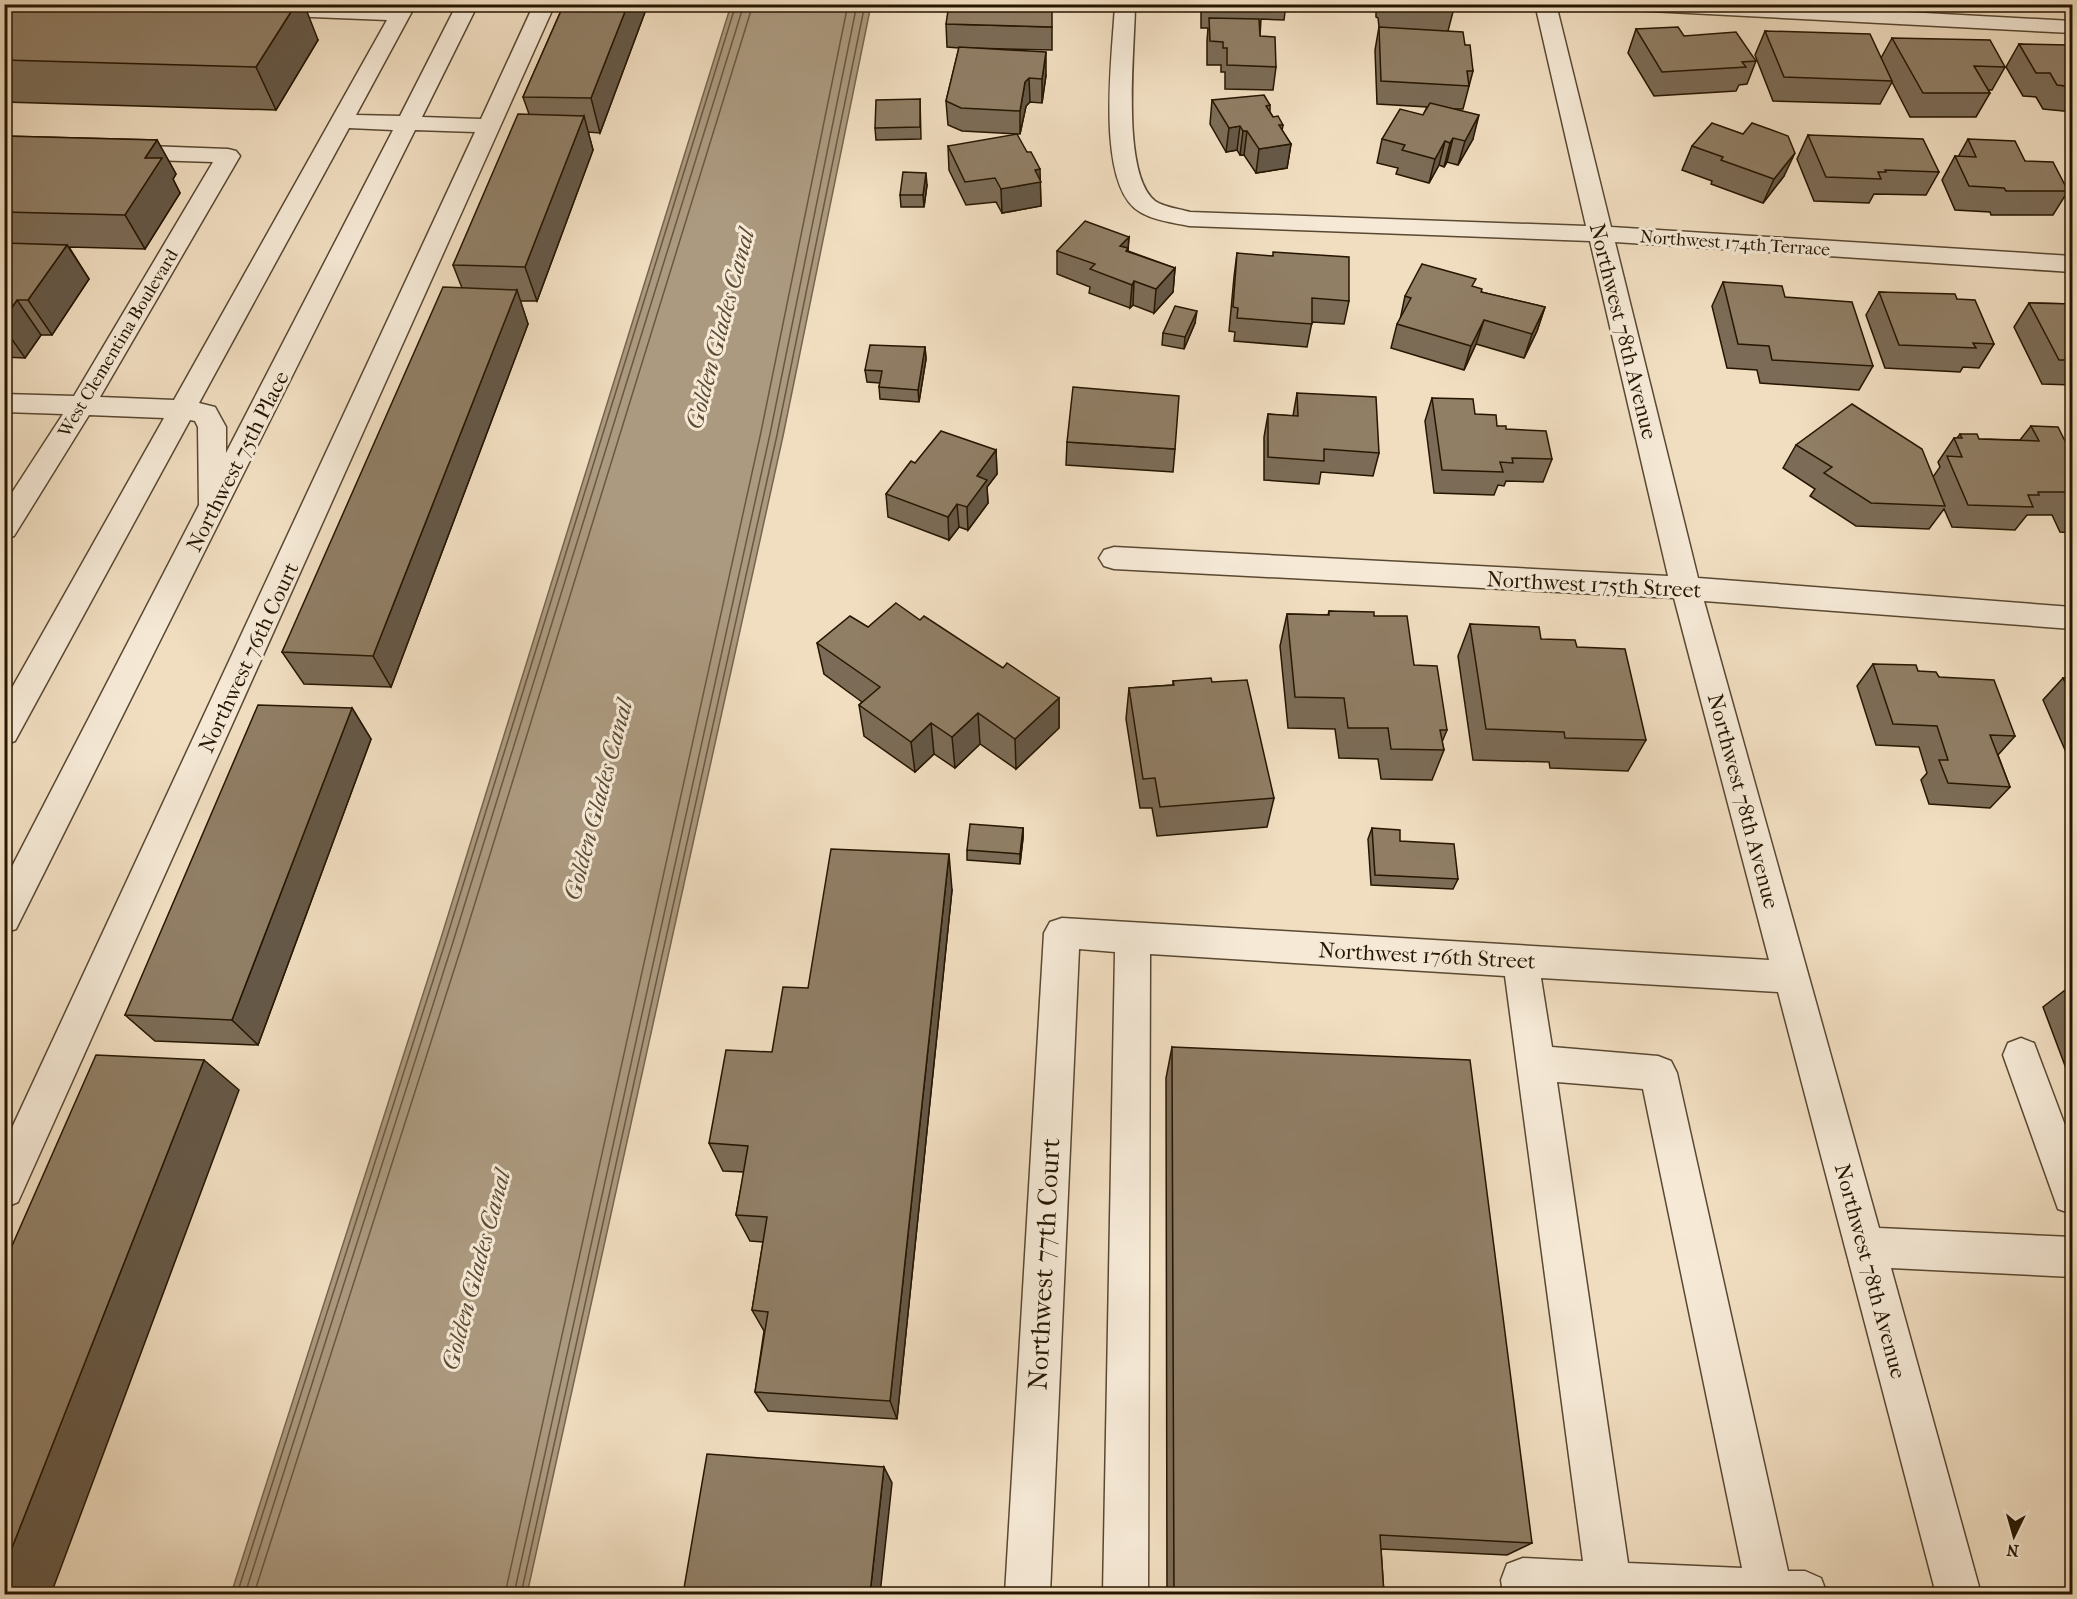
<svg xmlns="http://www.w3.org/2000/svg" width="2077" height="1599" font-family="'IM FELL French Canon',serif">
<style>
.water{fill:#ac9a80;stroke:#76654d;stroke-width:1.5}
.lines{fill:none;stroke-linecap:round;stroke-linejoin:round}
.shore{stroke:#695840;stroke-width:1.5}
.minor-casing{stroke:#594831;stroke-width:3}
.minor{fill:#f6ead7;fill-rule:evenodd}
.wall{fill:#7c6c57;stroke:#261601;stroke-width:1.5}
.shaded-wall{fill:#655847;stroke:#261601;stroke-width:1.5}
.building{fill:#907e65;stroke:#261601;stroke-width:1.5}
.labels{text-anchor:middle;stroke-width:6;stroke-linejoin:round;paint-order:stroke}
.far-street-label{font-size:18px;fill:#261601;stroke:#f6ead7}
.street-label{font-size:22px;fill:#261601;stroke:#f6ead7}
.water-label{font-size:24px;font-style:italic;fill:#5c4b34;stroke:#f6ead7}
.near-street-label{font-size:27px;fill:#261601;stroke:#f6ead7}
</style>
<rect width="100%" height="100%" fill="#f1dec1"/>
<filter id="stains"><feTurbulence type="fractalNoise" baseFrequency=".00333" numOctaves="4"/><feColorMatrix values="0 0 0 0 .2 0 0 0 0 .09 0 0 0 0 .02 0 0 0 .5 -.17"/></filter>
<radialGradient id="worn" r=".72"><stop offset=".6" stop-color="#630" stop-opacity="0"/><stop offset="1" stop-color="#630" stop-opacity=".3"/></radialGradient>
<!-- water -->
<polygon class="water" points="731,5 871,5 783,436 527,1594 231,1594 441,938"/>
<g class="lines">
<!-- shore -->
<g class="shore">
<polyline points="237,1594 446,940 736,4"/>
<polyline points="245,1594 453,942 744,4"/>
<polyline points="254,1594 462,945 753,4"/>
<polyline points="505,1594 761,432 848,4"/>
<polyline points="514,1594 770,434 857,4"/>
<polyline points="521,1594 777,435 865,4"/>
</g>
<defs>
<g id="minor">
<path d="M255,4L394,7L395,4H416L356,115L400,116L457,4H478L422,117L481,119L534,4H555L18,1202L4,1208V1145L475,132L415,130L16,929L4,933V882L199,505L198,427L195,421L190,420L15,741L4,745V702L164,418L89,415L14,536L4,539V505L63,414L4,412V394L74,396L213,162L120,159L112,157L108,152L112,147L120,145L228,149L236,151L240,156L100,397L174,400L387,20L262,15L255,13L252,9ZM349,128L393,130L226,453V427L215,407L199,403Z"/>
<path d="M1115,4H1135C1135,49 1120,173 1155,201C1163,207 1180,209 1190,212L1586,226L1535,4H1556L1611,227L2072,256V272L1615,242L1698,578L2072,607V629L1704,601L1879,1228L2072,1237V1277L1891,1268L1981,1594H1936L1778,992L1541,978L1552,1047L1658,1056L1671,1061L1677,1073L1788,1571H1805L1821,1578L1827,1594H1503L1501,1580L1507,1564L1523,1558L1583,1561L1505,976L1150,954L1148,1594H1103L1115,952L1079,949L1050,1594H1005L1044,933L1050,922L1062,918L1769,960L1674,598L1114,569L1104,566L1099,558L1104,550L1114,547L1668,576L1590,241L1189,226C1174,223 1153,220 1140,212C1094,185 1113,52 1115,4ZM1557,1082L1643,1089L1742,1568L1628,1563Z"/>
<polygon points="1621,4 1761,4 2072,21 2072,33 1631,10"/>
<polygon points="2021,1038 2034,1043 2072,1144 2072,1214 2058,1209 2003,1055 2008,1043"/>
</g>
</defs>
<!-- minor casing -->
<use href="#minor" class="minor-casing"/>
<!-- minor -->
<use href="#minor" class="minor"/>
</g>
<!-- wall -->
<g class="wall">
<polygon points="4,4 318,40 276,110 4,102"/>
<polygon points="564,4 648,4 600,133 588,132 593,150 537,301 520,301 528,324 391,687 304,684 282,652 462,288 453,265 529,114 523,97"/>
<rect x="889" y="4" width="35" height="7"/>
<polygon points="1201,4 1286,4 1284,20 1261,19 1260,36 1276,67 1273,90 1225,89 1225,72 1221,72 1221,65 1207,65 1207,41 1208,28 1201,28"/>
<polygon points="1376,4 1455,4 1448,31 1465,45 1473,71 1463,109 1454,109 1473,139 1458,165 1447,162 1444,167 1439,165 1429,183 1396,174 1398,168 1377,163 1382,139 1423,115 1427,107 1377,104 1375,50 1379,27 1378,18 1376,17"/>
<polygon points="946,24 1052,27 1052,50 967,48 1046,75 1042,103 1030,102 1026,106 1020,134 962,131 948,125 946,101 959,48 947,47"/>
<polygon points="1636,29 1684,36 1756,61 1747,84 1739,85 1736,91 1654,96 1628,53"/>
<polygon points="1765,31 1881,58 1892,38 2005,67 1992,90 1988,90 1990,93 1976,117 1910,117 1892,82 1880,104 1773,101 1755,55"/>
<polygon points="2019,44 2073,51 2073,112 2043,109 2036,97 2023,96 2006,67"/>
<polygon points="920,99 921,139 876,140 875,128"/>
<polygon points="1212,100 1270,105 1270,112 1273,117 1283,125 1282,131 1291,144 1287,168 1256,173 1244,155 1240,155 1237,150 1226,152 1210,124"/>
<polygon points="1808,135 1939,172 1926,195 1874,194 1869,203 1814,201 1797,159"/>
<polygon points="4,136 157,140 176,174 173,179 180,193 145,249 69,247 89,279 52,335 41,335 25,358 4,357"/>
<polygon points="1968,139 2025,161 2068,191 2053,215 1991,215 1990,212 1955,210 1942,180 1955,156 1958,157"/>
<polygon points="948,146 1027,152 1040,180 1041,206 1002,213 996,202 966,205 949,170"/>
<polygon points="1692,146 1784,176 1763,203 1711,184 1712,181 1682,170"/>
<polygon points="927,185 924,207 901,207 900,195"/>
<polygon points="1129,237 1128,251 1175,268 1173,292 1154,313 1133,305 1130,308 1089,293 1090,287 1057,274 1057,251"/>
<polygon points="1237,253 1349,301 1344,324 1312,322 1307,347 1234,341 1235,332 1229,331 1234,277"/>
<polygon points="1723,282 1785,297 1873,366 1859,390 1760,383 1757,370 1727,368 1712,306"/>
<polygon points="1473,287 1481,292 1545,307 1537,331 1524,358 1476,344 1464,370 1391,348 1397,324 1400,320 1405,296"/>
<polygon points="1879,292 1957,299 1994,344 1979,368 1963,367 1960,372 1885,368 1866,315"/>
<polygon points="2029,303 2073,304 2073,385 2042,384 2014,327"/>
<polygon points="1195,323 1184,349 1162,345 1163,333"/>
<polygon points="925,347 926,359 919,402 880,399 879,387 880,383 867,382 865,370"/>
<polygon points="1297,393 1379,453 1373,476 1321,472 1319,484 1264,480 1264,437 1268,414 1293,416"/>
<polygon points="1432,398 1475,414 1497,426 1506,429 1552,459 1543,482 1506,481 1504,486 1498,485 1494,495 1434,493 1425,421"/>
<polygon points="2031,426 2065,441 2073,442 2073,533 2060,532 2052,515 2027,515 2015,530 1952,527 1944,509 1929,529 1856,526 1810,496 1815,489 1783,468 1796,445 1933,477 1940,467 1938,462 1954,438 1957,438 1960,434 1979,439 2020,440"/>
<polygon points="1067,442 1175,449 1173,472 1066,465"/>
<polygon points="996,450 997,474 987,487 988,503 968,530 959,527 949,540 888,517 886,494 915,463"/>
<polygon points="1329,611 1374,616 1414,665 1447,730 1442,742 1444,750 1432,780 1381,779 1378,759 1339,758 1335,729 1288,728 1280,646 1287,614 1328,615"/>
<polygon points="920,620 1003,668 1059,698 1059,728 1016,769 980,744 955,768 934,754 915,772 864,736 859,705 862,702 824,674 817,643 868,627"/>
<polygon points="1470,624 1541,639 1646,740 1628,771 1550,768 1549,762 1473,760 1458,656"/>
<polygon points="1873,664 1918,671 1939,677 2015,736 1998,755 2010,787 1990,808 1929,804 1921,780 1927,773 1919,747 1876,745 1857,686"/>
<polygon points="2063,678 2073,679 2073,768 2043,700"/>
<polygon points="1173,681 1212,682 1274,798 1267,827 1157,836 1152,808 1140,808 1126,719 1129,688 1173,685"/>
<polygon points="352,708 371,739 258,1045 155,1041 125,1015"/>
<polygon points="1023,828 1023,838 1020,864 967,860 967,850"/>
<polygon points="1372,828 1400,841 1458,879 1453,889 1371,885 1368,839"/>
<polygon points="952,890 897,1419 768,1411 755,1392 764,1331 752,1310 763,1242 750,1241 736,1215 744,1172 723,1171 709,1143 772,1052 808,988"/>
<polygon points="2073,984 2073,1087 2043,1007"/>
<polygon points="1172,1047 1532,1543 1507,1555 1381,1549 1384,1594 1167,1594 1166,1078"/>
</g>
<!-- shaded-wall -->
<g class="shaded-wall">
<polygon points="296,4 304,4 318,40 276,110 256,67"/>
<polygon points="628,4 648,4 600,133 591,98"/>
<polygon points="1046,52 1046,75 1042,103 1042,79"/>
<polygon points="1029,78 1030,102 1026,106 1020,134 1020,111 1025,82"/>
<polygon points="1479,115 1473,139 1458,165 1465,141"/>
<polygon points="584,116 593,150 537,301 525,267"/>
<polygon points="1240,126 1237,150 1226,152 1229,128"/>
<polygon points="1243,131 1247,131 1244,155 1240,155"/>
<polygon points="1453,138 1447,162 1444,167 1450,143"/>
<polygon points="157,140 176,174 173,179 180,193 145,249 125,215 145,158"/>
<polygon points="1445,141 1439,165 1429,183 1435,159"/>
<polygon points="1291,144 1287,168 1256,173 1259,149"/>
<polygon points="1795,153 1784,176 1763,203 1774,179"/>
<polygon points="1040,169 1041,206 1002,213 1001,189 1035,170"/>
<polygon points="926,173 927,185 924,207 923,195"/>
<polygon points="1129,237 1128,248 1127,272 1120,246"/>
<polygon points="67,245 89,279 52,335 28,300"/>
<polygon points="1175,268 1173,292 1154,313 1156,289"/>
<polygon points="1134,281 1133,305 1130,308 1132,285"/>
<polygon points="517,290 528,324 391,687 373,656"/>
<polygon points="17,300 41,335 25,358 4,328 4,319"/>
<polygon points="1545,307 1537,331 1524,358 1532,334"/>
<polygon points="1197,311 1195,323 1184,349 1185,337"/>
<polygon points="1484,320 1476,344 1464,370 1471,346"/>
<polygon points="925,347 926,359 919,402 918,390"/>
<polygon points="4,437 10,444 4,452"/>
<polygon points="996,450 997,474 987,487 988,503 968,530 967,507 977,476"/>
<polygon points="4,464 11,472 4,481"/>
<polygon points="957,504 959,527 949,540 948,517"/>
<polygon points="1059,698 1059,728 1016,769 1015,739"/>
<polygon points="352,708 371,739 258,1045 232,1020"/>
<polygon points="978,713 980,744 955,768 952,737"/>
<polygon points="931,723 934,754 915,772 911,742"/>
<polygon points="1023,828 1023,838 1020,864 1020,854"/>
<polygon points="949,854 952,890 897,1419 890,1401"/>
<polygon points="204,1060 239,1090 51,1594 4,1594 4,1568"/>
<polygon points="884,1467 892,1483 880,1594 870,1594"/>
</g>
<!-- building -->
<g class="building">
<polygon points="4,4 296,4 256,67 4,60"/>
<polygon points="564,4 628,4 591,98 523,97"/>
<polygon points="949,4 1052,4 1052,27 946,24"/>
<polygon points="1263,4 1263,6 1204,5 1204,4"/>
<polygon points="1384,4 1452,4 1453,9 1384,6"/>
<polygon points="1209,18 1259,19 1260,36 1275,37 1276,67 1227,65 1227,48 1223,48 1223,42 1210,41"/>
<polygon points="1379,27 1463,32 1465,45 1470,45 1473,71 1467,71 1469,86 1381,81"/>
<polygon points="1678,27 1684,36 1736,32 1756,61 1742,62 1746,67 1662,72 1636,29"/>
<polygon points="1765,31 1870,34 1892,81 1784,77"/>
<polygon points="1892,38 1990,40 2005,67 1974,66 1990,93 1923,93"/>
<polygon points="2019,44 2069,45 2073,51 2073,87 2057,85 2050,73 2036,73"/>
<polygon points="959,47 1046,52 1042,79 1029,78 1025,82 1020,111 961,108 946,101"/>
<polygon points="1264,95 1270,105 1266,106 1273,117 1278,116 1283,125 1279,125 1291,144 1259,149 1247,131 1243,131 1240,126 1229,128 1212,100"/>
<polygon points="920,99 920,127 875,128 876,100"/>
<polygon points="1430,103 1479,115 1465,141 1453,138 1450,143 1445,141 1435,159 1402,150 1405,145 1382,139 1400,109 1423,115"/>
<polygon points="518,114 584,116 525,267 453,265"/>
<polygon points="1712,123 1743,134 1752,123 1769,129 1788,136 1795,153 1774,179 1721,160 1723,157 1692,146"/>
<polygon points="1017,134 1027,152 1031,152 1040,169 1035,170 1041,182 1001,189 995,178 965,182 948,146"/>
<polygon points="1808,135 1923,139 1939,172 1885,170 1886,172 1878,172 1881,179 1826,177"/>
<polygon points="4,136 157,140 145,158 162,158 125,215 4,212"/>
<polygon points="1968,139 2015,141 2025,161 2053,162 2068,191 2006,191 2004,188 1969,186 1955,156 1976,157"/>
<polygon points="903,172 926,173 923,195 900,195"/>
<polygon points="1085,221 1129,237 1120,246 1128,248 1126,251 1175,268 1156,289 1134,281 1132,285 1090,269 1095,264 1057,251"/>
<polygon points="4,243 67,245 28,300 17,300 4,319"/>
<polygon points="1273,252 1349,257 1349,301 1312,298 1312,324 1237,318 1238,308 1233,307 1237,253 1273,256"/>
<polygon points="1422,264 1476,279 1472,286 1482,289 1481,292 1545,307 1532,334 1484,320 1471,346 1397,324 1411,298 1405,296"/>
<polygon points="1723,282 1782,286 1785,297 1852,302 1873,366 1772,360 1769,346 1738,344"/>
<polygon points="443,287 517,290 373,656 282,652"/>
<polygon points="1879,292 1955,294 1957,299 1975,300 1994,344 1973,343 1976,348 1899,345"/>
<polygon points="2029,303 2073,304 2073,360 2059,360"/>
<polygon points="1175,306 1197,311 1185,337 1163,333"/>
<polygon points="870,345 925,347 918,390 879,387 882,371 865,370"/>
<polygon points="1073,387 1179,396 1175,449 1067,442"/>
<polygon points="1297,393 1376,397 1379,453 1324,449 1324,461 1268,457 1268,414 1298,416"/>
<polygon points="1432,398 1473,399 1475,414 1496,415 1497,426 1506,426 1506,429 1546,431 1552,459 1512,458 1513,463 1500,462 1503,472 1442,470"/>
<polygon points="1852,404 1922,449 1945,506 1871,503 1824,473 1832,467 1796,445"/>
<polygon points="2031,426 2058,427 2065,441 2073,442 2073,496 2071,492 2038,492 2039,495 2028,495 2033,507 1968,505 1947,456 1962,457 1954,438 1962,438 1960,434 1977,434 1979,439 2039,441"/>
<polygon points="941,431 996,450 977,476 987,480 967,507 957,504 948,517 886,494 911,461 915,463"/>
<polygon points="896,603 920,620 924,616 1003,668 1007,663 1059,698 1015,739 978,713 952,737 931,723 911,742 859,705 880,687 817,643 850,616 868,627"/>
<polygon points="1329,611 1374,612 1374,616 1407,616 1414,665 1437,666 1447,730 1440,730 1444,750 1391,749 1388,728 1348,728 1344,698 1295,697 1287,614 1329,615"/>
<polygon points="1470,624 1539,627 1541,639 1575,640 1577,647 1625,649 1646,740 1565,738 1564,732 1486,729"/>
<polygon points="1873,664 1916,665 1918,671 1936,672 1939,677 1994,680 2015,736 1990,735 2010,787 1948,783 1939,760 1948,760 1937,726 1893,724"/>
<polygon points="1211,678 1212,682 1247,680 1274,798 1160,807 1155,778 1143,779 1129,688 1174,685 1173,681"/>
<polygon points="2063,678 2073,679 2073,700"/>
<polygon points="258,705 352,708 232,1020 125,1015"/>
<polygon points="970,824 1023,828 1020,854 967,850"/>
<polygon points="1372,828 1400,830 1400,841 1454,844 1458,879 1375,875"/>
<polygon points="831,849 949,854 890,1401 755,1392 768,1312 752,1310 767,1217 736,1215 748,1146 709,1143 726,1050 772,1052 783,987 808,988"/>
<polygon points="1172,1047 1470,1060 1532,1543 1380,1535 1384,1594 1174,1594"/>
<polygon points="96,1055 204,1060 4,1568 4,1264"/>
<polygon points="707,1454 884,1467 870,1594 683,1594"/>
</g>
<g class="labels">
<!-- far-street labels -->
<g class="far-street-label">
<text transform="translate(1735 243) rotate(4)" y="6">Northwest 174th Terrace</text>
<text transform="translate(118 343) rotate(-59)" y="6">West Clementina Boulevard</text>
</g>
<!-- street labels -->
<g class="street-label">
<text transform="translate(1624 331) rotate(76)" y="8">Northwest 78th Avenue</text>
<text transform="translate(237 461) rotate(-63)" y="8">Northwest 75th Place</text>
<text transform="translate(1594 584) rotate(3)" y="8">Northwest 175th Street</text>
<text transform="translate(248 657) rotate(-65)" y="8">Northwest 76th Court</text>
<text transform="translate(1744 801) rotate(75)" y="8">Northwest 78th Avenue</text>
<text transform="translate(1427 955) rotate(3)" y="8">Northwest 176th Street</text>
<text transform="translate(1871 1271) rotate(75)" y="8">Northwest 78th Avenue</text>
</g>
<!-- water labels -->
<g class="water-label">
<text transform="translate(720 329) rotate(-75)" y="8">Golden Glades Canal</text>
<text transform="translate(598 800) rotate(-75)" y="8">Golden Glades Canal</text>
<text transform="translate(476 1270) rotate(-75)" y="8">Golden Glades Canal</text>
</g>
<!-- near-street labels -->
<g class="near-street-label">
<text transform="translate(1044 1264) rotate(-87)" y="9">Northwest 77th Court</text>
</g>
</g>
<!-- margin -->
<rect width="2077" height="1599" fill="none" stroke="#f1dec1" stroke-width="24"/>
<rect x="6" y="6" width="2065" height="1587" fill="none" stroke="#261601" stroke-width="3"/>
<rect x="12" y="12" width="2053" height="1575" fill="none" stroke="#261601" stroke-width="1.5"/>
<!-- north arrow -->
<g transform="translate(2014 1536) rotate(185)" stroke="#f6ead7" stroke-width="4.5" paint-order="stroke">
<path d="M0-4.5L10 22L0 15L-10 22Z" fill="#261601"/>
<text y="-9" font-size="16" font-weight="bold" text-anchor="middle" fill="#261601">N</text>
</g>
<rect width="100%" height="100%" filter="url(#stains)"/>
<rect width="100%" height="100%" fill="url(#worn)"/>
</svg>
